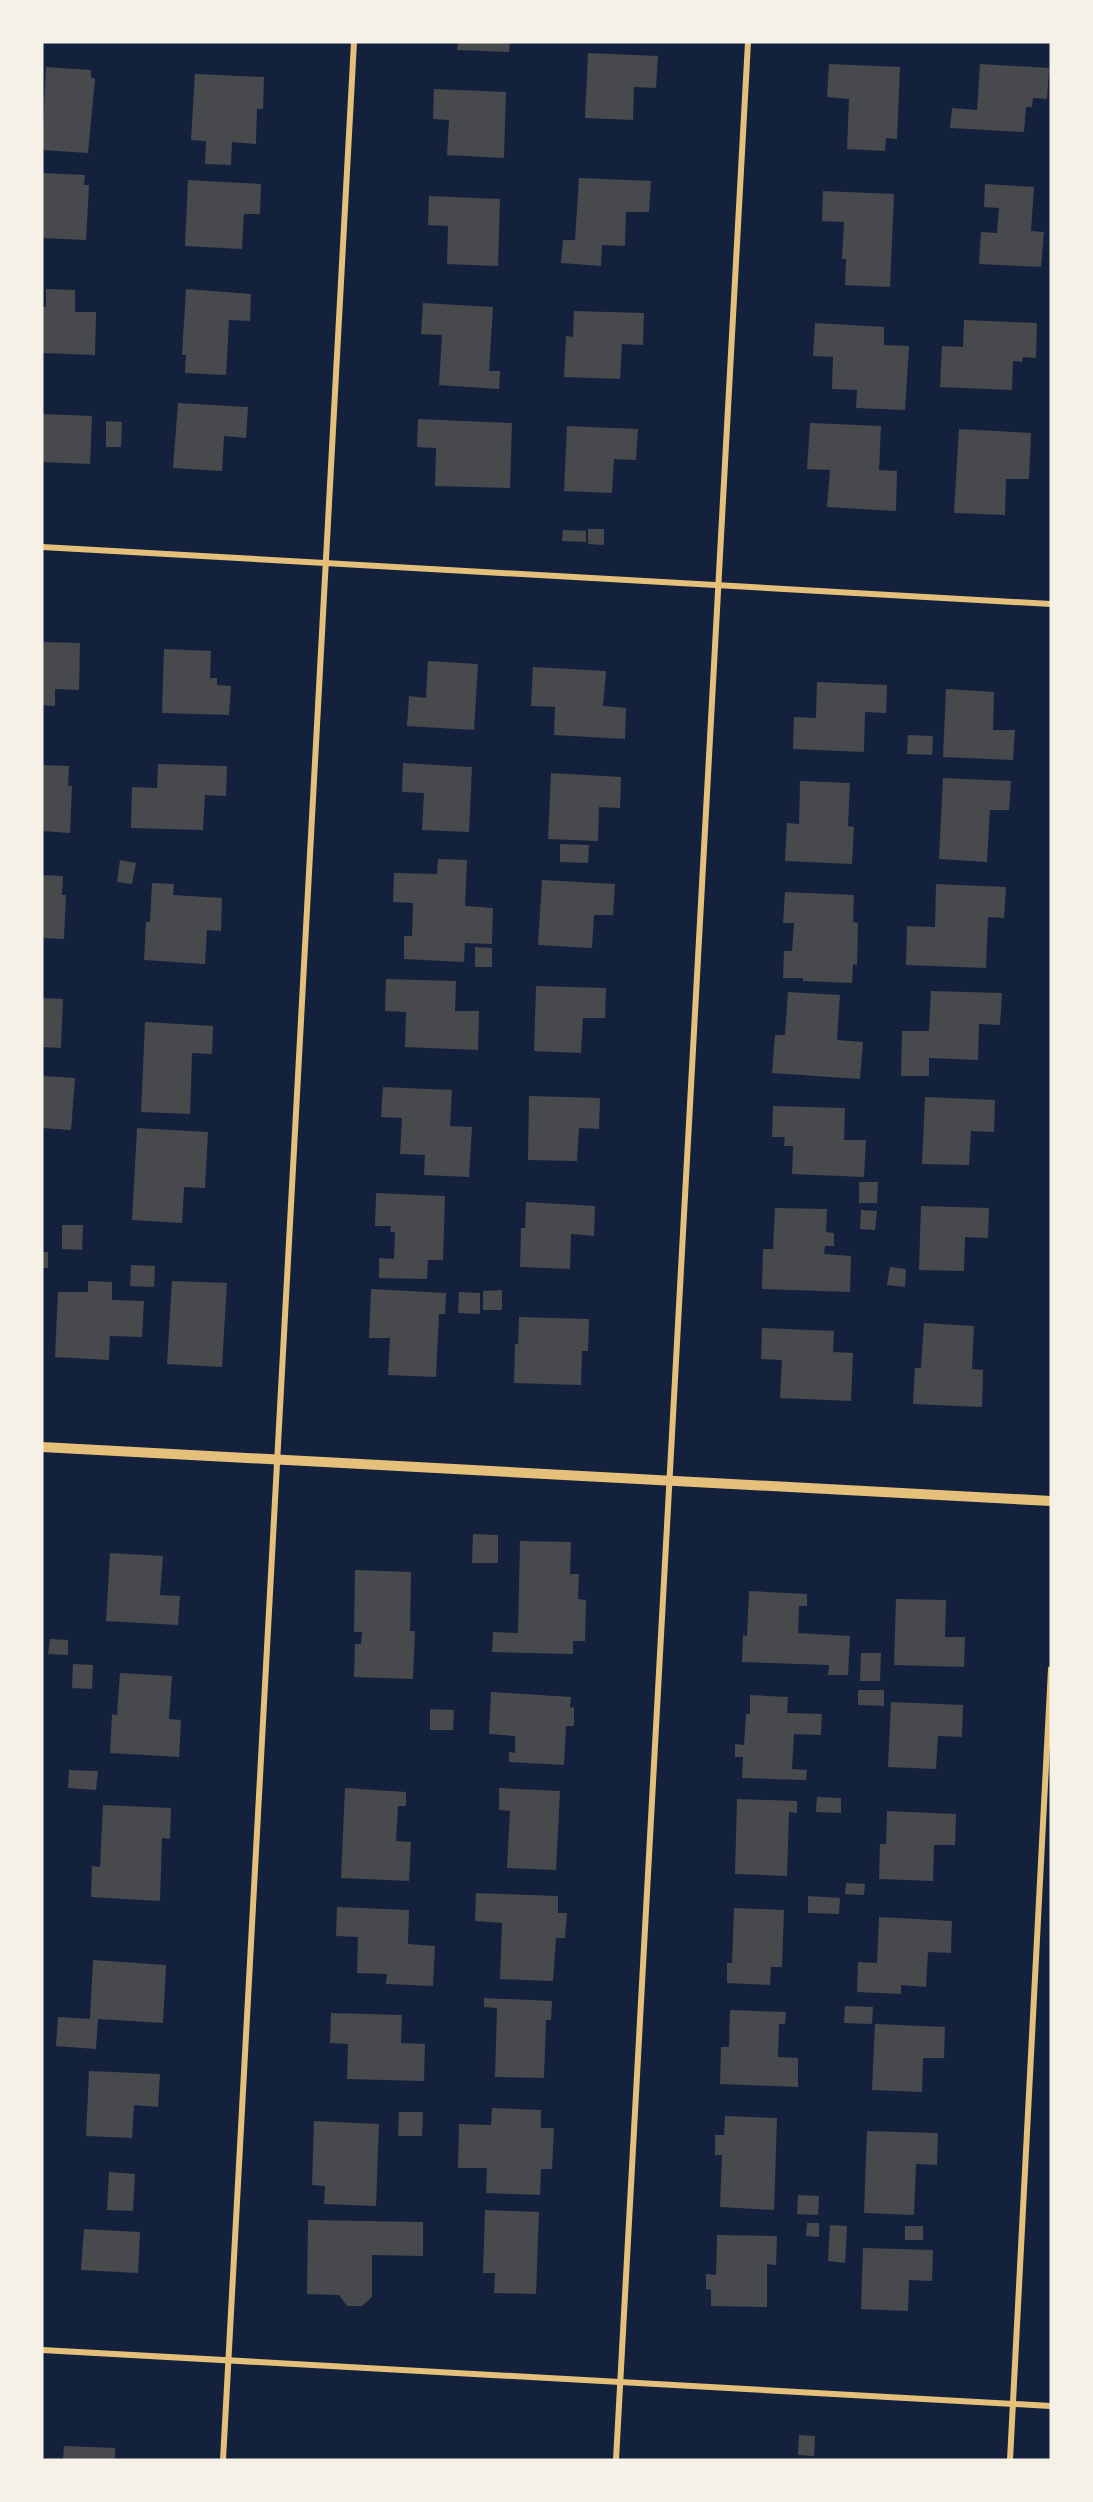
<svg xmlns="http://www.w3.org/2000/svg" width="1093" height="2502" font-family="'PT Sans',sans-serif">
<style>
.building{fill:#48494c}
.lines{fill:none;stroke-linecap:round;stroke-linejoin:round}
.minor{stroke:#e5c07b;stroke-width:6}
.tertiary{stroke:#e5c07b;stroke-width:10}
</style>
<rect width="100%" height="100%" fill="#14213d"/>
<!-- building -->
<g class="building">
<polygon points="458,42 510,42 509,52 457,50"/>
<polygon points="588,53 658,56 656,88 634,87 633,120 585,118"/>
<polygon points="829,64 900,67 897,139 886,138 885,151 847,149 849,99 827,97"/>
<polygon points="980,64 1049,68 1047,99 1033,98 1032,107 1026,107 1024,132 950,128 952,108 977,110"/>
<polygon points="46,67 91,70 91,77 95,79 88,153 42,150"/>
<polygon points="195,74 264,77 263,109 257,109 256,144 232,142 231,165 205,164 206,141 191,140"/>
<polygon points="434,89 506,92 504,158 447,155 449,120 433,119"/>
<polygon points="42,173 85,175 84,185 89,185 86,240 42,238"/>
<polygon points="579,178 651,181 649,212 626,212 625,246 602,245 601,266 561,263 563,240 575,240"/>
<polygon points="188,180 261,184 260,214 244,214 242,249 185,246"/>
<polygon points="985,184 1034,187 1031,231 1044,232 1041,267 979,264 981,232 997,233 999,208 984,207"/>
<polygon points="823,191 894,194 890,287 845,285 846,259 842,259 844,222 822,221"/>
<polygon points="429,196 500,199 498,266 447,264 448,226 428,225"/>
<polygon points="46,289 75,290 75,312 96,312 95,355 42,353 42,307 46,307"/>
<polygon points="186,289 251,294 250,321 229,320 226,375 185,373 186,355 182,355"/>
<polygon points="423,303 493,307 489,371 500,371 499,389 439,385 442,335 421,334"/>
<polygon points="574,311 644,313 643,345 622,344 620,379 564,377 566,336 573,337"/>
<polygon points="964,320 1037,323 1036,358 1023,357 1022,362 1013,361 1012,390 940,387 942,346 963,347"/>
<polygon points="815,323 884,327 884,345 909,346 905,410 856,408 857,390 832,389 833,357 813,356"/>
<polygon points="178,403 248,407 246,438 224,436 222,471 173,468"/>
<polygon points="42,414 92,416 90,464 42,462"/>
<polygon points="418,419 512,423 510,488 435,486 436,448 417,447"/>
<polygon points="106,421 122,422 121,447 106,447"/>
<polygon points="810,423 881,426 879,470 897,471 896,511 827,507 830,470 807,469"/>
<polygon points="567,426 638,429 636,460 614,459 612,493 564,491"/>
<polygon points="959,429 1031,433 1029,479 1006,479 1005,515 954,513"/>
<polygon points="588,529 604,529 604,545 588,544"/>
<polygon points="563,530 586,531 586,542 562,541"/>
<polygon points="42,642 80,643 79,690 55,689 55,706 42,705"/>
<polygon points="164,649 211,651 210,678 217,678 217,685 231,686 229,715 162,713"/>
<polygon points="428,661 478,664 474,730 407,726 409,696 426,698"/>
<polygon points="533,667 606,671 603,706 626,708 625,739 554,735 555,707 531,706"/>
<polygon points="817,682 887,685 886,713 865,712 864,752 793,749 794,717 816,718"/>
<polygon points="946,689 994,692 993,730 1015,730 1013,760 943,757"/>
<polygon points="908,735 933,736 932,755 907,754"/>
<polygon points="403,763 472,767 469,832 422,830 424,793 402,792"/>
<polygon points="158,764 227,766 226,796 205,795 203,830 131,828 132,787 157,788"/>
<polygon points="42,765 69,766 68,786 72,786 70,833 42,831"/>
<polygon points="551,773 621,777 620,808 599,807 598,841 548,839"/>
<polygon points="943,778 1011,781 1009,810 990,810 987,862 939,859"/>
<polygon points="800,781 850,783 848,826 854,827 852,864 785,861 787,823 799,824"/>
<polygon points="560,844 589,845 588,863 560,862"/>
<polygon points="438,859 467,860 465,906 493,908 492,944 465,943 464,962 404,959 404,936 412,936 413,903 393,902 394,873 437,874"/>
<polygon points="120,860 136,863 132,884 117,882"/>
<polygon points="42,875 63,876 62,895 66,895 64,939 42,938"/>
<polygon points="542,880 615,884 613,915 594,915 592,948 538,945"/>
<polygon points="152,883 174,884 173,895 222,898 221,931 207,930 205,964 144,960 146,922 150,922"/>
<polygon points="936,884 1006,887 1004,918 988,917 986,968 906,965 907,926 935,927"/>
<polygon points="785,892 854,895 853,922 858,923 857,965 853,964 852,983 803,981 803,978 783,978 784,951 792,951 794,923 783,923"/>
<polygon points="475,947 492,948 492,967 475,967"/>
<polygon points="386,979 456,981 455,1011 479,1011 478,1050 405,1047 406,1012 385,1011"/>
<polygon points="536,986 606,988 605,1018 583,1018 581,1053 534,1051"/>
<polygon points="931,991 1002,993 1000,1025 979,1024 978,1060 929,1058 929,1076 901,1076 902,1031 929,1031"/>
<polygon points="788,992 840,995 837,1040 863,1042 860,1079 772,1073 775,1035 785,1035"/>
<polygon points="42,998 63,999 61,1048 42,1047"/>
<polygon points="145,1022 213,1026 212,1054 192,1053 190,1114 141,1112"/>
<polygon points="42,1076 75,1078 71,1130 42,1128"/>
<polygon points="383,1087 452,1090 450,1126 472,1127 469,1177 424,1175 425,1155 400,1154 402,1118 381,1117"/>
<polygon points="529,1096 600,1098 599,1129 579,1128 577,1161 528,1160"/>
<polygon points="925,1097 995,1100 994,1132 971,1131 969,1165 922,1164"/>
<polygon points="773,1106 845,1108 844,1140 866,1140 864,1177 792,1174 793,1146 784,1146 785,1137 772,1137"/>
<polygon points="137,1128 208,1132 205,1188 184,1187 182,1223 132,1220"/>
<polygon points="859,1182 878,1182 877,1203 859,1203"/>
<polygon points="376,1193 445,1196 443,1260 428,1260 427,1279 379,1278 379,1258 394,1259 395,1232 390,1232 391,1226 375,1226"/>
<polygon points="526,1202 595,1206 594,1236 571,1234 570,1269 520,1267 521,1228 525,1228"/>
<polygon points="921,1206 989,1208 988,1238 965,1237 964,1271 919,1270"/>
<polygon points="775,1208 827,1209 826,1232 834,1233 834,1246 825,1246 824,1254 851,1256 850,1292 762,1289 763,1249 773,1249"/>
<polygon points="861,1210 877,1211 875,1230 860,1229"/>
<polygon points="62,1225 83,1225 82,1250 62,1249"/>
<rect x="42" y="1252" width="6" height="16"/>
<polygon points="131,1265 155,1266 154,1287 130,1286"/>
<polygon points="890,1267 906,1269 905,1287 887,1285"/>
<polygon points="88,1281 112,1282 112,1300 144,1301 142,1337 110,1336 109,1360 55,1357 58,1292 88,1292"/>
<polygon points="172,1281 227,1283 222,1367 167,1364"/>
<polygon points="371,1289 446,1293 445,1314 439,1314 436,1377 388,1375 390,1338 369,1338"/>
<polygon points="502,1290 502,1310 483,1310 483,1291"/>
<polygon points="459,1292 480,1293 480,1314 458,1313"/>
<polygon points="519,1317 589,1319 588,1351 582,1351 581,1385 514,1383 515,1344 518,1344"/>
<polygon points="924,1323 974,1326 972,1369 983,1370 982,1407 913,1404 915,1368 921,1368"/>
<polygon points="762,1328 834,1331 833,1352 853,1353 851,1401 780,1398 782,1360 761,1359"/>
<polygon points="473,1534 498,1535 498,1563 472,1563"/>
<polygon points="520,1541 571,1542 570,1574 579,1574 578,1599 586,1600 585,1641 573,1641 573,1654 492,1652 493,1632 518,1633"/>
<polygon points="110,1553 163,1556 160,1595 180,1596 178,1625 106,1621"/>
<polygon points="355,1570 411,1572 410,1631 415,1631 413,1679 354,1677 355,1644 361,1644 362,1632 354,1632"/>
<polygon points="749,1591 807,1594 807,1606 799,1606 798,1633 850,1636 848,1675 828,1675 829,1665 742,1662 743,1635 747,1636"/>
<polygon points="896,1599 946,1600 945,1637 965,1637 964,1667 894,1665"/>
<polygon points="50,1639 68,1640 68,1655 48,1654"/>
<polygon points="861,1653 881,1653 880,1681 860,1681"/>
<polygon points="73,1664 93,1665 92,1689 72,1688"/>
<polygon points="120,1673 172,1676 169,1719 181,1720 179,1757 110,1753 112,1714 117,1715"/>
<polygon points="858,1690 884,1690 884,1706 858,1705"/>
<polygon points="491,1692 571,1697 570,1708 574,1707 574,1726 566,1726 564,1765 509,1762 509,1752 515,1753 515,1736 489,1734"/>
<polygon points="750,1695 788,1697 787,1713 822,1714 821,1735 794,1734 792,1769 807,1770 806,1780 742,1778 743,1757 735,1757 735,1744 744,1745 746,1714 750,1714"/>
<polygon points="891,1702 963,1705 962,1737 938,1736 936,1769 888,1767"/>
<polygon points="430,1709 454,1710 453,1730 430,1730"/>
<polygon points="69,1770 98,1771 96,1790 68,1788"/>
<polygon points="345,1788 406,1792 406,1806 398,1806 396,1841 411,1842 409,1881 341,1878"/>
<polygon points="499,1788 560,1791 556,1870 507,1868 510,1811 499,1810"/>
<polygon points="817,1797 841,1798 841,1813 816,1812"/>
<polygon points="737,1799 797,1801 797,1813 789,1812 787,1876 735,1874"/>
<polygon points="103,1805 171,1808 170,1839 162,1838 160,1901 91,1897 92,1866 100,1867"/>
<polygon points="887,1811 956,1814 955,1845 934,1845 933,1881 879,1879 880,1844 886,1844"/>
<polygon points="846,1883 865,1884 864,1895 845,1894"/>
<polygon points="476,1893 558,1896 558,1913 567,1913 565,1938 556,1938 553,1981 500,1979 502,1923 475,1921"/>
<polygon points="808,1896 840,1898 839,1914 808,1913"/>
<polygon points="337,1907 409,1910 408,1944 435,1946 433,1986 386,1984 387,1974 357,1973 358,1937 336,1936"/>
<polygon points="734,1908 784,1910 782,1967 771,1967 770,1985 727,1983 727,1963 732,1963"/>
<polygon points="879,1917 952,1921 951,1953 928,1952 926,1987 901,1985 901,1994 857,1992 858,1962 877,1963"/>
<polygon points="93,1960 166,1965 163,2023 98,2019 96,2049 56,2046 58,2017 90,2019"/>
<polygon points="484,1998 552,2001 551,2020 546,2020 544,2078 495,2077 497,2008 484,2007"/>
<polygon points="845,2006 873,2007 872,2024 844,2023"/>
<polygon points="730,2010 786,2012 785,2024 779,2024 778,2057 798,2058 798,2087 720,2084 721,2047 729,2047"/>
<polygon points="331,2013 402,2015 401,2043 425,2044 424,2081 347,2079 348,2044 330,2043"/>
<polygon points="875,2024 945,2027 944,2058 923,2058 922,2092 872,2090"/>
<polygon points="89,2071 160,2074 158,2107 134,2105 132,2138 86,2136"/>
<polygon points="492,2108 541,2110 541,2128 554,2128 552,2169 541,2169 540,2195 486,2193 487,2168 458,2168 459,2124 491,2125"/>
<polygon points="399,2112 423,2112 422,2136 398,2136"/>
<polygon points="725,2116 777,2118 774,2210 720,2207 722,2155 715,2155 715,2135 724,2135"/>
<polygon points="314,2121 379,2124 376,2206 324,2204 325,2186 312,2185"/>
<polygon points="867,2131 938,2133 937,2165 916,2164 914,2215 864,2213"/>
<polygon points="109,2172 135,2174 133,2211 107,2210"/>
<polygon points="798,2195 819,2196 818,2215 797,2214"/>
<polygon points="485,2210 539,2212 536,2294 494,2293 495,2273 483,2273"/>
<polygon points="308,2220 423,2222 423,2256 372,2255 372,2297 362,2306 347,2306 339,2295 307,2294"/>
<polygon points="807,2223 819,2223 819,2237 806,2236"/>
<polygon points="830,2225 847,2226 845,2263 828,2261"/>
<rect x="905" y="2226" width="18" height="14"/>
<polygon points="84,2229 140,2232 138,2273 81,2270"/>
<polygon points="717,2235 777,2236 776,2265 767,2264 767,2307 711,2306 711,2290 706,2289 706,2274 716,2275"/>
<polygon points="863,2248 933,2250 932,2281 909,2280 908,2311 861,2309"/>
<polygon points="799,2435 815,2436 814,2456 798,2455"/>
<polygon points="64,2446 115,2448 115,2460 63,2460"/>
</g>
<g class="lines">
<!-- minor -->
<g class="minor">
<polyline points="42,547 1051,604"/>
<polyline points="42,2350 1051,2406"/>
<polyline points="223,2460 354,42"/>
<polyline points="616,2460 748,42"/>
<polyline points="1010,2460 1051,1669"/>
</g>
<!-- tertiary -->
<polyline class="tertiary" points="42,1447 1051,1501"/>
</g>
<!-- border -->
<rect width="1093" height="2502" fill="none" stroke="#f6f1e7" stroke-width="87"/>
</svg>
